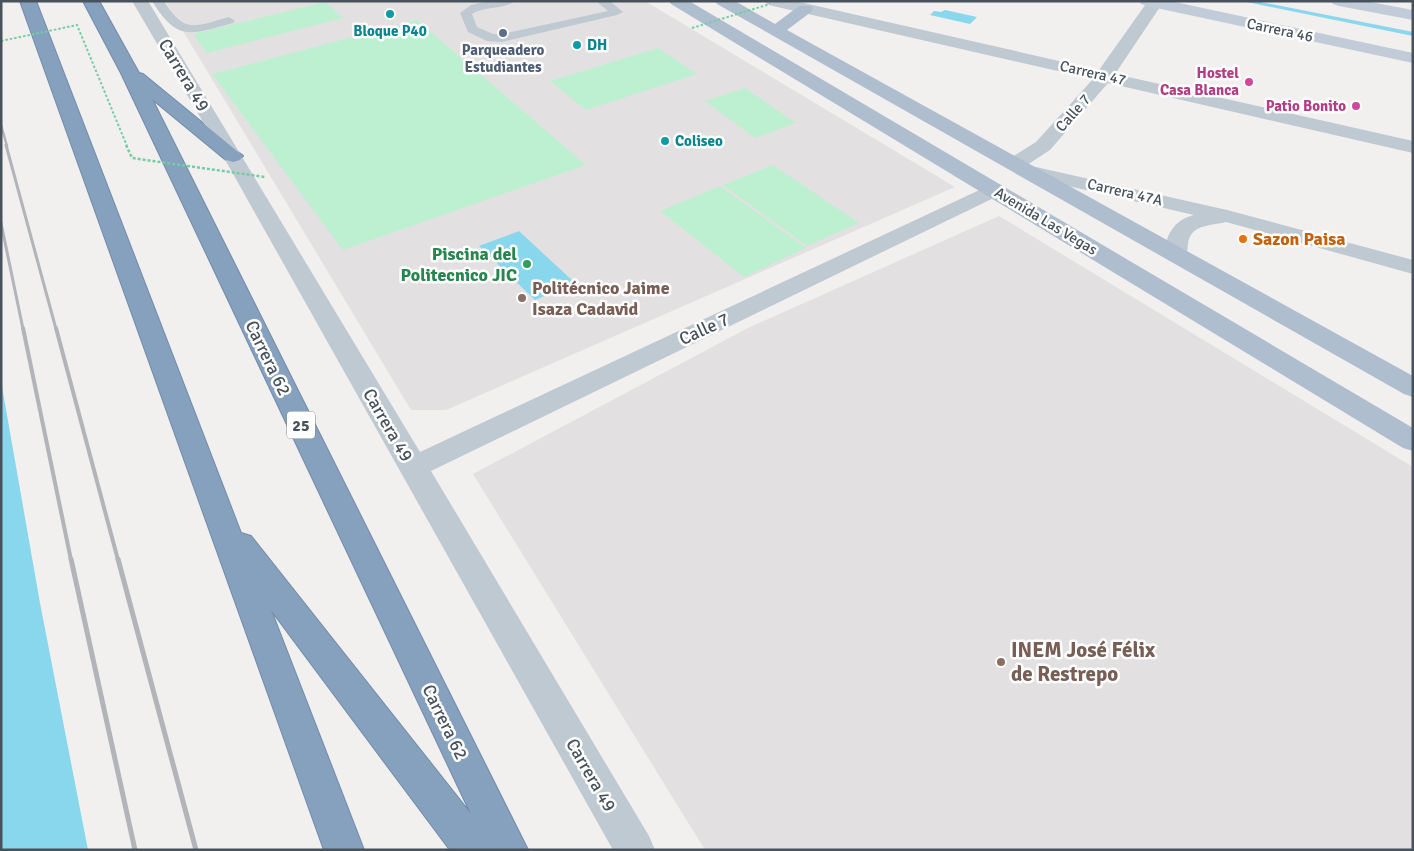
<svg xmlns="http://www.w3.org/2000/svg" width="1414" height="851" font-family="Signika,sans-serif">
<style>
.education{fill:#e3e0e1}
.green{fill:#bdf0d1}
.water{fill:#89d7ed}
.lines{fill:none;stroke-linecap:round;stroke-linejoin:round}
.stream{fill:#89d7ed;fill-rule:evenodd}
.highway-casing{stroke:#718caa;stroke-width:2}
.lane{fill:#bfc9d1;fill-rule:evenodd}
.street{fill:#bfc9d1;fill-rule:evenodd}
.secondary{fill:#c1ccd8;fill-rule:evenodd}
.primary{fill:#aebece;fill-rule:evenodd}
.highway{fill:#86a1be;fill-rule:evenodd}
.rail-far3{stroke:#b1b4b9;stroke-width:2.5}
.rail-far2{stroke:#b1b4b9;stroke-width:3}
.rail-far1{stroke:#b1b4b9;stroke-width:4}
.rail{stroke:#b1b4b9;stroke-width:5}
.path-bridge-far1{stroke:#74cea3;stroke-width:2;stroke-dasharray:2.5 2;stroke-linecap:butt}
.path-bridge{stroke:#74cea3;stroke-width:2.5;stroke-dasharray:3 2;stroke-linecap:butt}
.culture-dot{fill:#0f9aa8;stroke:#fff;stroke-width:2}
.service-dot{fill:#5c6f8a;stroke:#fff;stroke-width:2}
.hotel-dot{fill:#d1479c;stroke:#fff;stroke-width:2}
.food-dot{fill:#e8710a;stroke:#fff;stroke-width:2}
.leisure-dot{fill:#2e9e5b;stroke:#fff;stroke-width:2}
.education-dot{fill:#8d6e63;stroke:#fff;stroke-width:2}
.labels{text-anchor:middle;stroke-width:5;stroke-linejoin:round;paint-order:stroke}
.far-street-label{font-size:15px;fill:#47525d;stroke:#fff}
.far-culture-label{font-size:15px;font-weight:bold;fill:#0d838f;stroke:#fff;text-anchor:start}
.far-service-label{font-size:15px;font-weight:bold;fill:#4e5e75;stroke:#fff}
.far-hotel-label{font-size:15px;font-weight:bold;fill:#b23c85;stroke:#fff;text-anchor:end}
.shield{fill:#fff;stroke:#7e868e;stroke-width:1}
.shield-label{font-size:16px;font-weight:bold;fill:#47525d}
.street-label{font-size:18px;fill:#47525d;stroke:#fff}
.food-label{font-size:18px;font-weight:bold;fill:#c56008;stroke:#fff;text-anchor:start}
.leisure-label{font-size:18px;font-weight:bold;fill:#27864d;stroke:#fff;text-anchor:end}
.education-label{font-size:18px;font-weight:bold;fill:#785e54;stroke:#fff;text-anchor:start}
.near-education-label{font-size:21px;font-weight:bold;fill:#785e54;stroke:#fff;text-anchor:start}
</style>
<rect width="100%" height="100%" fill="#f2efef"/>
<!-- education -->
<g class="education">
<polygon points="165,1 645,1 955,187 446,410 411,410"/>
<polygon points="999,216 1413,467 1413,850 705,850 473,474 748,328"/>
</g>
<!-- green -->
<g class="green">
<polygon points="325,2 343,18 207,53 193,34"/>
<polygon points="417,20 586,165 343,250 212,74"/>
<polygon points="658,48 697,74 586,110 550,81"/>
<polygon points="745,88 796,123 755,138 705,101"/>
<polygon points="773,165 859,223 807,246 723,185"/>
<polygon points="720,186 806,248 744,277 660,211"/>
</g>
<!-- water -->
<g class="water">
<polygon points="945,10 977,17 970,24 930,15 934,11 941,12"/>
<polygon points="519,231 575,283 535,300 479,246"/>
<polygon points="1,381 40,603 88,850 1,850"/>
</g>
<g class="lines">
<!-- stream -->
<polygon class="stream" points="1242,1 1256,1 1413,32 1413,36"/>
<defs>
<polygon id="highway" points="20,1 36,1 241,533 251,536 471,814 121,73 83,1 99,1 139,73 143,74 243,156 240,160 233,162 226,160 152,99 528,850 450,850 271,610 364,850 324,850"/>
</defs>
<!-- highway casing -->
<use href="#highway" class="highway-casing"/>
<!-- lane -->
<g class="lane">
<path d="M152,1H164C185,35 195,26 229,17L235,21L233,23C191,34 178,43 152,1Z"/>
<path d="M488,1H515C504,10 484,6 472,14L477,27L493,34H502L608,11L596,1H610L623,12L617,15L502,42L487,41L468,32L460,13L471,5Z"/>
</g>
<!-- street -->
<g class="street">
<polygon points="132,1 148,1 420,452 988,186 995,184 1002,186 1005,190 1002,194 431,471 649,836 655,850 613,850 223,156"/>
<path d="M765,1H795L1099,70L1148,1H1164L1115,74L1413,141V153L1108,83L1050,150L1027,165L1227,210L1413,260V274L1226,222C1211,226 1190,224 1188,244C1187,251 1188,254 1184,260L1176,262L1168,260L1165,255C1165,235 1174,220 1194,215L1016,174L1013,170L1007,168L1004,164L1007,160L1036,142L1093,79L773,6L767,4Z"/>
</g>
<!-- secondary -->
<g class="secondary">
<polygon points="1139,1 1170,1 1413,53 1413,63 1147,6 1141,4"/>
<polygon points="1331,1 1365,1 1413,10 1413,20 1339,6 1333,4"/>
</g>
<!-- primary -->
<g class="primary">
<polygon points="669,1 689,1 1413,428 1413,451 1403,448 671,4"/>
<polygon points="715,1 735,1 775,24 799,6 811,6 813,9 811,12 787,30 1413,376 1413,397 1404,394 770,34 717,4"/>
</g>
<!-- highway -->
<use href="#highway" class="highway"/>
<!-- rail-far3 -->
<polyline class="rail-far3" points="1,125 7,146"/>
<!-- rail-far2 -->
<g class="rail-far2">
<polyline points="6,145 56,329"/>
<polyline points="1,223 23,329"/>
</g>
<!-- rail-far1 -->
<g class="rail-far1">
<polyline points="23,328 71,560"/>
<polyline points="56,328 118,560"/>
</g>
<!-- rail -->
<g class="rail">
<polyline points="71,559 135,850"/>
<polyline points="118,559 196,850"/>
</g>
<!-- path-bridge-far1 -->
<g class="path-bridge-far1">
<polyline points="692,28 770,4"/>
<polyline points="1,41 77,25 127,146"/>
</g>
<!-- path-bridge -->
<polyline class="path-bridge" points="126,145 132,158 265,177"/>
</g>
<!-- markers -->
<g class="culture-dot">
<circle cx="390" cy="14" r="5"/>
<circle cx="577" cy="45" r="5"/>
<circle cx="665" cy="141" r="5"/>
</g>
<circle class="service-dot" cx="503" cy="33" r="5"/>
<g class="hotel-dot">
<circle cx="1249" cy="82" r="5"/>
<circle cx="1356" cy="106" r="5"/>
</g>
<circle class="food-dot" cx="1243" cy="239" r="5"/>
<circle class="leisure-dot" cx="527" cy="264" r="5"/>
<g class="education-dot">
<circle cx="522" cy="298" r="5"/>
<circle cx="1001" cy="662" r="5"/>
</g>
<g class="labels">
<!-- far-street labels -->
<g class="far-street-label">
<text transform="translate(1280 30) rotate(12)" y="5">Carrera 46</text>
<text transform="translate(1093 73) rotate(13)" y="5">Carrera 47</text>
<text transform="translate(1073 113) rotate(-49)" y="5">Calle 7</text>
<text transform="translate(1125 192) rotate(13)" y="5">Carrera 47A</text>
<text transform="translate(1046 221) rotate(31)" y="5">Avenida Las Vegas</text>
</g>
<!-- far-culture labels -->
<g class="far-culture-label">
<text x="390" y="36" text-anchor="middle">Bloque P40</text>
<text x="587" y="50">DH</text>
<text x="675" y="146">Coliseo</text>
</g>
<!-- far-service labels -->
<g class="far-service-label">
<text x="503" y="55">Parqueadero<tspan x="503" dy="17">Estudiantes</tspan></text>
</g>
<!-- far-hotel labels -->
<g class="far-hotel-label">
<text x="1239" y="78">Hostel<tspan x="1239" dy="17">Casa Blanca</tspan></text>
<text x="1346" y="111">Patio Bonito</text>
</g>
<!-- shield labels -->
<rect class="shield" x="287" y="411.5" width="28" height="27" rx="4"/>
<g class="shield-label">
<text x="301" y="431">25</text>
</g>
<!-- street labels -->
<g class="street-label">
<text transform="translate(184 75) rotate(59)" y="6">Carrera 49</text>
<text transform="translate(704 329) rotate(-25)" y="6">Calle 7</text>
<text transform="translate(268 358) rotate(64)" y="6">Carrera 62</text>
<text transform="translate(388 425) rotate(60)" y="6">Carrera 49</text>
<text transform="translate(445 722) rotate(64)" y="6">Carrera 62</text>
<text transform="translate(591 775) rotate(60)" y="6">Carrera 49</text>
</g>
<!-- food labels -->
<g class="food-label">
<text x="1253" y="245">Sazon Paisa</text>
</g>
<!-- leisure labels -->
<g class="leisure-label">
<text x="517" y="260">Piscina del<tspan x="517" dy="21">Politecnico JIC</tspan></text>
</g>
<!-- education labels -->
<g class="education-label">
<text x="532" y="294">Politécnico Jaime<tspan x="532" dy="21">Isaza Cadavid</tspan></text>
</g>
<!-- near-education labels -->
<g class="near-education-label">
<text x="1011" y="657">INEM José Félix<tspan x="1011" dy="24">de Restrepo</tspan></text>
</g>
</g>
<!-- border -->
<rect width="1414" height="851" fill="none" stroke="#47525d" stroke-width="5"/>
</svg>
